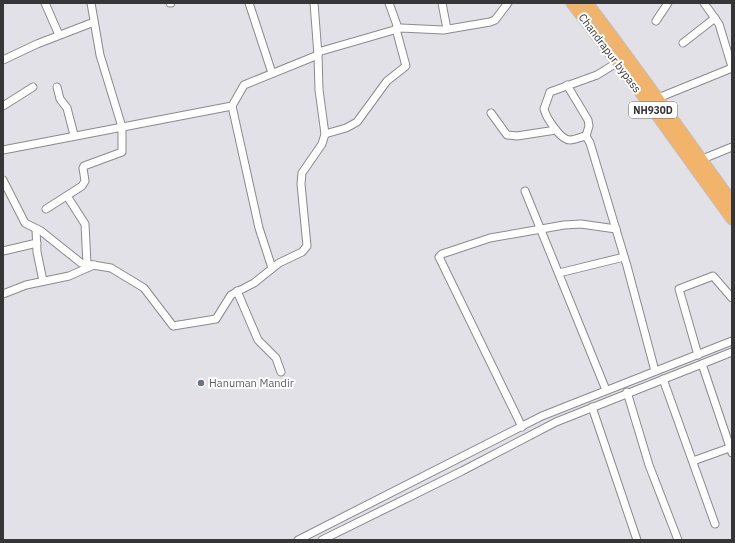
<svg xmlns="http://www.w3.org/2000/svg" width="735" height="543" font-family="'IBM Plex Sans',sans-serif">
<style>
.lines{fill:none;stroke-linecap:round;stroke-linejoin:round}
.minor-casing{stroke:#8b8a90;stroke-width:9}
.trunk-casing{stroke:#bfbfc0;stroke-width:13}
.minor{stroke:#fff;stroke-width:7}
.trunk{stroke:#f2b36b;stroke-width:11}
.worship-dot{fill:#6b7280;stroke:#fff;stroke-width:1.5}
.labels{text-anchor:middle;stroke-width:4;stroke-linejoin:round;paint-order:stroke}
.shield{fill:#fff;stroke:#727274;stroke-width:1}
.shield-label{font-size:10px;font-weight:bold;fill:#363639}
.street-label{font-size:11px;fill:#363639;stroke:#fff}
.worship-label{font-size:11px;fill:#5b616d;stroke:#fff;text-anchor:start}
</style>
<rect width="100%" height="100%" fill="#e2e1e8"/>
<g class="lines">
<defs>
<g id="minor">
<polyline points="45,3 59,35"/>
<polyline points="170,3 171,3"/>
<polyline points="249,3 272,73"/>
<polyline points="389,3 398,28"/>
<polyline points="442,3 447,29"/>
<polyline points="704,3 719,24 732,67"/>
<polyline points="656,21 668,3"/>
<polyline points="683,43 715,18"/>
<polyline points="318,52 401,28 443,30 490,22 495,20 508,3"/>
<polyline points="3,60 37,44 94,22"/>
<path d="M618,62L597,75L550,92L544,109C546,117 560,140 570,140C575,140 580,137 586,136L590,143L627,266L655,371"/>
<polyline points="567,85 588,120 589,126 586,136"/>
<polyline points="57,87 60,99 67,108 74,135"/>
<polyline points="658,98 732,68"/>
<polyline points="3,106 33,87"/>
<polyline points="232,106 259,228 272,268"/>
<polyline points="491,113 507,135 517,136 556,130"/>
<polyline points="325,134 346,128 357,122 387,81 406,66 396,29"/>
<polyline points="3,150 232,106 244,85 318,55 314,3"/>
<polyline points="700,160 732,147"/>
<polyline points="3,180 25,223 41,231 81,263 111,268 144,288 173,326 216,319 231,295 254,283 279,263 302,252 307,246 301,184 302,173 322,144 325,134 319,90 318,55"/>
<polyline points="525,191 606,390"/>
<polyline points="67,196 85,224 87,264"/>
<polyline points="46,209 82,186 85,181 83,168 84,166 122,152 122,127 100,55 91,3"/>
<polyline points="36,229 37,252 43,281"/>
<polyline points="3,251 37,243"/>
<polyline points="559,273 624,257"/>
<polyline points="237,291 258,340 276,358 281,372"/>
<polyline points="3,294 26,285 69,276 94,265"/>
<polyline points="698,355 679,289 713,276 732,298"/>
<polyline points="702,364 732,453"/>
<polyline points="663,379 715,524"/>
<polyline points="627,392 649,465 678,540"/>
<polyline points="592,407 637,540"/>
<polyline points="522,427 439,257 442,254 490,238 564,225 581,224 616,229"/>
<polyline points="693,461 732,447"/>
<polyline points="298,540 542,416 732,341"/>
<polyline points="322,540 462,471 556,422 732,352"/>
</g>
<g id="trunk">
<polyline points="572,3 644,97 732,219"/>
<path d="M587,3C637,68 684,136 732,202"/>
</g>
</defs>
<!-- minor casing -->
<use href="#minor" class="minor-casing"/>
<!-- trunk casing -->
<use href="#trunk" class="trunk-casing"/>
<!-- minor -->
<use href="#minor" class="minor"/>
<!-- trunk -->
<use href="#trunk" class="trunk"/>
</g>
<!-- markers -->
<circle class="worship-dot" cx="201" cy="383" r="4"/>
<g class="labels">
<!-- shield labels -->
<rect class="shield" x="629" y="102" width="48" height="16" rx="3"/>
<g class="shield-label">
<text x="653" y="114">NH930D</text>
</g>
<!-- street labels -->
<g class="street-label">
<text transform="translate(610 53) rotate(53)" y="4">Chandrapur bypass</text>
</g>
<!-- worship labels -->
<g class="worship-label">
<text x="209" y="387">Hanuman Mandir</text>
</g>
</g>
<!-- border -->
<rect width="735" height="543" fill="none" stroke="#363639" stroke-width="8"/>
</svg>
